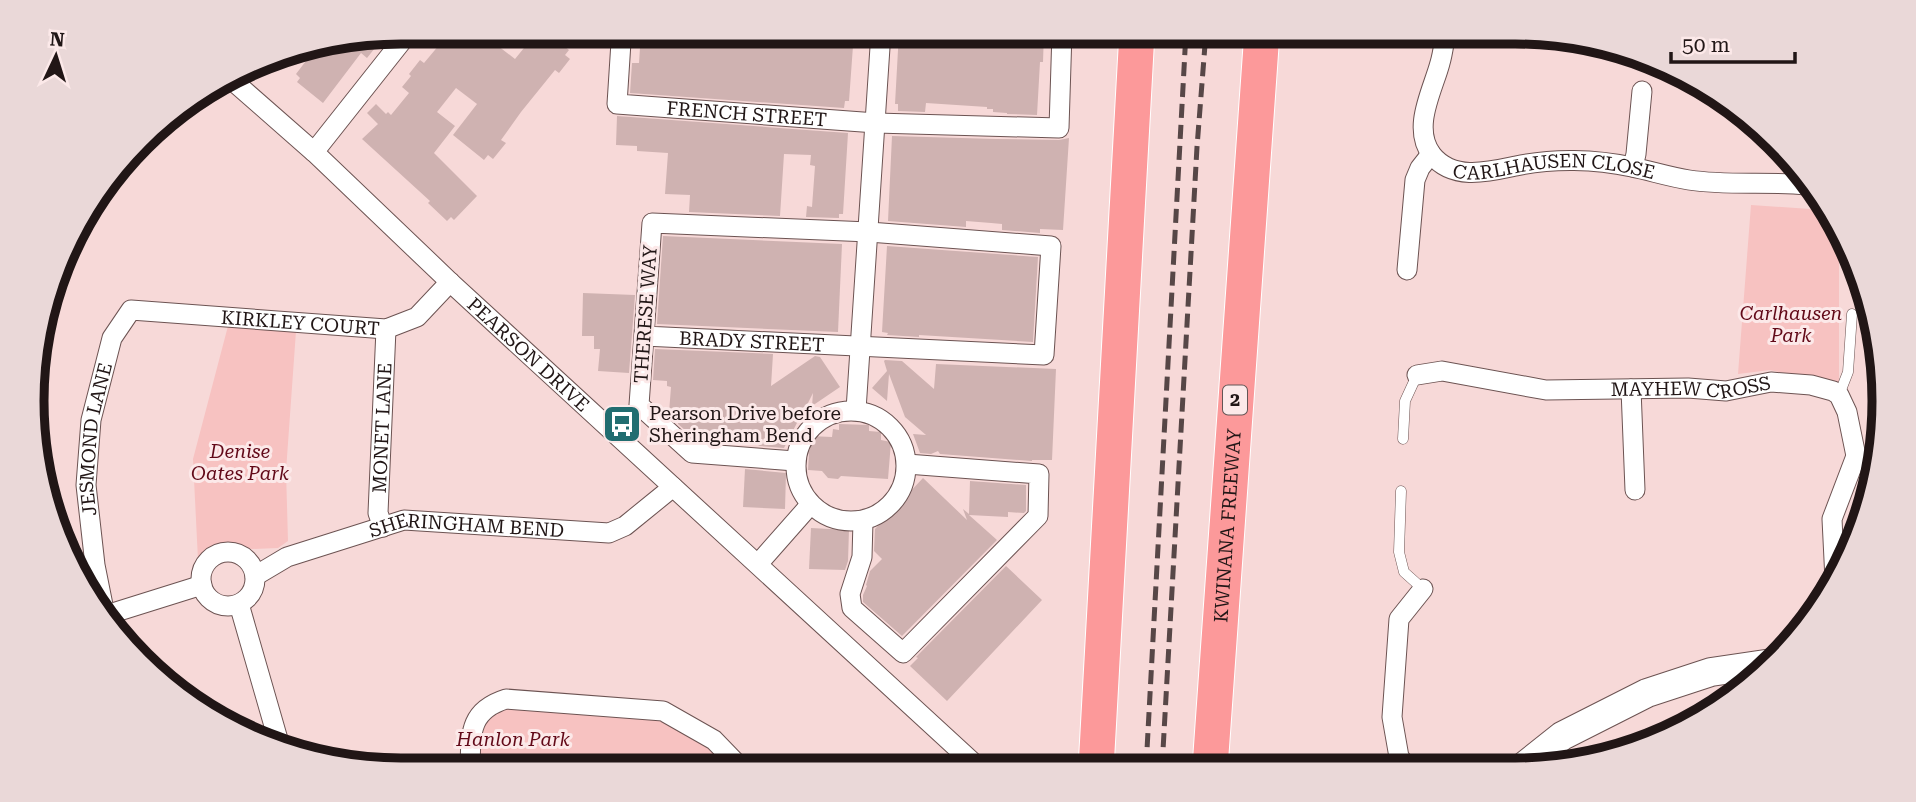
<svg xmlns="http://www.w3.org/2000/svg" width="1916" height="802" font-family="'Roboto Serif',serif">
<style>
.green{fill:#f7c2c1}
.building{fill:#cfb2b1}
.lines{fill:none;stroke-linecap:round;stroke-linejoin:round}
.lane-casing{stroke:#6c5352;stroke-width:11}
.street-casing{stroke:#6c5352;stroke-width:21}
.secondary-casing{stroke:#6c5352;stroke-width:30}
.highway-casing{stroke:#fff;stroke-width:37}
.lane{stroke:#fff;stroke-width:10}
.street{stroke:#fff;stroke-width:19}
.secondary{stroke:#fff;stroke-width:28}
.highway{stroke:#fc999a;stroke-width:35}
.rail{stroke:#574747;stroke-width:5;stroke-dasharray:14 7;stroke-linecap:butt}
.labels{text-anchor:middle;stroke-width:6;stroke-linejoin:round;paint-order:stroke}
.shield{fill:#fce9e9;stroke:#635555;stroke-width:2}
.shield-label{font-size:18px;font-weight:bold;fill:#211616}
.street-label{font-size:19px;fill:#211616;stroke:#fce9e9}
.park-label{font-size:19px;font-style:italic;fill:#620918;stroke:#fce9e9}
.poi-label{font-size:19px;fill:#211616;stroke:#fce9e9;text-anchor:start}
.rim{fill:none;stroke:#211616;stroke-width:9}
</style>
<rect width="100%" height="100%" fill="#f7d9d8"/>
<!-- green -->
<g class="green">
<polygon points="1751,205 1825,210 1839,228 1839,385 1770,370 1738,374"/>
<polygon points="228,326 296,331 286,471 288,541 278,548 252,549 232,545 222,545 210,550 198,560 193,459"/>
<polygon points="506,706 650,716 688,729 735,770 478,770 481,730 490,713"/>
</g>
<!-- building -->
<g class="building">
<polygon points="450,32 502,32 493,42 515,59 537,32 546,32 569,50 565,55 570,59 559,73 555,70 521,112 501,140 506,143 493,159 488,155 484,160 453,135 477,104 456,88 437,112 455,126 434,153 477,196 454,220 451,217 447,221 428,203 430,201 362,139 378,124 367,113 376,104 386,114 388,112 391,115 409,93 402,87 411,76 409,74 420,60 424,63"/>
<polygon points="641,32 854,32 849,101 845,101 844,108 630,93 632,63 639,63"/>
<polygon points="899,32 1044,32 1043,62 1040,62 1037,115 1007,114 1007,113 993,112 993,109 987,109 987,107 926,103 925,112 898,111 898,104 895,104"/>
<polygon points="386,34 367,58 361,53 323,103 297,82 300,78 296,74 312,53 317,57 328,44"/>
<polygon points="617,116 848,133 843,214 839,214 839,218 806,217 807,206 812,207 815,166 810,165 811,155 784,154 780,216 689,212 690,195 665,194 668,153 637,151 637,146 616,145"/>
<polygon points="892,136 996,139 1059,140 1069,138 1063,230 1040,229 1040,233 1002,230 1002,224 991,223 966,221 966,227 888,221"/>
<polygon points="663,236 842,244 838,332 657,324"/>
<polygon points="887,246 1038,257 1033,342 919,335 919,337 887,335 888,333 882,332"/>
<polygon points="583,293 635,295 629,373 598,371 600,349 594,349 594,336 582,336"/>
<polygon points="655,349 773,354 771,386 815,356 820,357 840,387 812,406 813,393 803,413 792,421 798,421 784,448 760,446 756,444 702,441 702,432 686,431 678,424 679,414 669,413 671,387 667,386 667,381 653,380"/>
<polygon points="885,360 902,361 934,389 936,364 1056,369 1052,460 1032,460 1032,461 940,454 938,451 931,454 920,453 913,434 926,435 905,417 889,374 887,401 872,388 887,371 884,361"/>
<polygon points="839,424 869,425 869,431 881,432 881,440 891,442 888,479 841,476 838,479 828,478 822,471 808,470 810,436 832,437 833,429 839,430"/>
<polygon points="745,469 786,473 785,509 743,507"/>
<polygon points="923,478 967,520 963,509 969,514 970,481 1026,485 1026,511 1024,513 1008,512 1008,517 969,515 997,540 902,636 863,602 863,595 867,586 866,585 870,571 882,559 874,551 875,529"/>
<polygon points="811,528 849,530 848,561 845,570 809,569"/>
<polygon points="1006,566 1042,600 947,701 910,666 918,658 916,657"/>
</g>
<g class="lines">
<defs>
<g id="lane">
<polyline points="1839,395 1848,372 1852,314"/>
<polyline points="1403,439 1405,401 1417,375"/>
<polyline points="1401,491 1399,552 1404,572 1423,589"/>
</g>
<g id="street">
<path id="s1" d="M629,32L621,42L617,104L876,123L1059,128L1062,32"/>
<path id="s2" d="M1446,32C1444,42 1443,53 1440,63C1433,90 1411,128 1432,155C1453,181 1488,172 1516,166C1553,158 1595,159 1632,167C1651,171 1670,177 1689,180C1728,186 1767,181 1806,185"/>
<path id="s3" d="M232,80L314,152L450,282L980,769"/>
<polyline points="314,152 409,32"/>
<polyline points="1633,167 1636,154 1642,91"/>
<polyline points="1407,270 1415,180 1420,168 1431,154"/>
<path id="s4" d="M644,336L1044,355L1051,246L869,232L652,223L639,405L692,453L795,461"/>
<path id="s5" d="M1417,375L1442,371L1546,390L1688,388L1726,391L1771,382L1811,385L1833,391L1839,395L1847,412L1856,456L1832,519L1835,580"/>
<polyline points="1631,389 1635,490"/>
<polyline points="856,410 881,32"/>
<circle cx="851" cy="466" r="55"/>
<polyline points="863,521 862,557 850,594 852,608 903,653 1038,516 1039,474 907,464"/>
<path id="s6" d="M383,527L378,513L386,329"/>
<circle cx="228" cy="579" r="27"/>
<polyline points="758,564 810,505"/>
<path id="s7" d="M255,576L287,557L404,520L609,533L625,526L673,487"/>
<polyline points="239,604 281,750"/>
<path id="s8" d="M105,615L95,565L86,485L91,420L112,338L131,310L386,329L417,317L450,282"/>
<polyline points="103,616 202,585"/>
<polyline points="1408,768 1399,757 1392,717 1399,619 1423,589"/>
<path d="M470,770C471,735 468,711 506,699L663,711L714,740L743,770"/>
</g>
<polyline id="secondary" points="1523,767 1562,736 1647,693 1711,672 1772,663"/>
<g id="highway">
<path id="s9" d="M1210,768L1262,32"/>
<polyline points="1096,769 1137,32"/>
</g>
</defs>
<!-- lane casing -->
<use href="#lane" class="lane-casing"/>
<!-- street casing -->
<use href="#street" class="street-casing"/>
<!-- secondary casing -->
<use href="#secondary" class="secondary-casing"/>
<!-- highway casing -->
<use href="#highway" class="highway-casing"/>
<!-- lane -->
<use href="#lane" class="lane"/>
<!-- street -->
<use href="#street" class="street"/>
<!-- secondary -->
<use href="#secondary" class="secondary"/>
<!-- highway -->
<use href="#highway" class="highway"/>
<!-- rail -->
<g class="rail">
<polyline points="1146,768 1186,32"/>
<polyline points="1162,768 1197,147 1206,32"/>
</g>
</g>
<!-- icons -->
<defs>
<symbol id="bus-square" viewBox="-11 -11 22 22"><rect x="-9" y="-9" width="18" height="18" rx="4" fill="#216d70" stroke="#fce9e9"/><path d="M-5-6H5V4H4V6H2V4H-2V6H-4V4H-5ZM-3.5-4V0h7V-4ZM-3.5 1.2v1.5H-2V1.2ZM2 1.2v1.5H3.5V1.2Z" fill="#fff"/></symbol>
</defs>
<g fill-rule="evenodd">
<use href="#bus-square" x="600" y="402" width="44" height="44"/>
</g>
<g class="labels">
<!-- shield labels -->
<rect class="shield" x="1223" y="385.5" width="24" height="29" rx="5"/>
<g class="shield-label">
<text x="1235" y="406">2</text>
</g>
<!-- street labels -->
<g class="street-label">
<text dy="7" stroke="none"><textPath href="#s1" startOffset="205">FRENCH STREET</textPath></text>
<text dy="7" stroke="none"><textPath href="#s2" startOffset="256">CARLHAUSEN CLOSE</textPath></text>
<text transform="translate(645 314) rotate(-86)" y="7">THERESE WAY</text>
<text dy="7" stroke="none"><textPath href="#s8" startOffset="485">KIRKLEY COURT</textPath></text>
<text dy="7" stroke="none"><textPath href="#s4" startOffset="108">BRADY STREET</textPath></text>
<text dy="7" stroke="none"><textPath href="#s3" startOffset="404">PEARSON DRIVE</textPath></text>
<text dy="7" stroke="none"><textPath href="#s5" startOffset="276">MAYHEW CROSS</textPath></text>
<text dy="7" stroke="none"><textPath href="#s6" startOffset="100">MONET LANE</textPath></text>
<text dy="7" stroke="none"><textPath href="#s8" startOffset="178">JESMOND LANE</textPath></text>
<text dy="7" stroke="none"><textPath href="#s9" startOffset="243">KWINANA FREEWAY</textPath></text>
<text dy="7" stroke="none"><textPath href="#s7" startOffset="222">SHERINGHAM BEND</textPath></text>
</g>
<!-- park labels -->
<g class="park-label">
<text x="1791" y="320">Carlhausen<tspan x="1791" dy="22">Park</tspan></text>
<text x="240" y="458">Denise<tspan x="240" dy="22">Oates Park</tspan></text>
<text x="513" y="746">Hanlon Park</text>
</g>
<!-- poi labels -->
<g class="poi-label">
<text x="649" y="420">Pearson Drive before<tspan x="649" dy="22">Sheringham Bend</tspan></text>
</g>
</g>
<!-- crop -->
<path d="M0 0H1916V802H0ZM401 44H1515A357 357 0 0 1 1872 401V401A357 357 0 0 1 1515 758H401A357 357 0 0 1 44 401V401A357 357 0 0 1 401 44Z" fill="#ead8d8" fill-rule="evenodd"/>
<path class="rim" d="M401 44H1515A357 357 0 0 1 1872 401V401A357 357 0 0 1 1515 758H401A357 357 0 0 1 44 401V401A357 357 0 0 1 401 44Z"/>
<!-- north arrow -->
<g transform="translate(56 56) rotate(4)" stroke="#fce9e9" stroke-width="5" paint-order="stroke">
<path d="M0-5L12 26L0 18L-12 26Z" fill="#211616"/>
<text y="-10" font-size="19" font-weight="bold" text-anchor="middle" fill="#211616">N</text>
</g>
<!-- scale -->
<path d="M1671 52v10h124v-10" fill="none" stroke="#211616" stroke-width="3.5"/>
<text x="1682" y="52" font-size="21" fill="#211616" stroke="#fce9e9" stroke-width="5" paint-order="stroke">50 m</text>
</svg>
